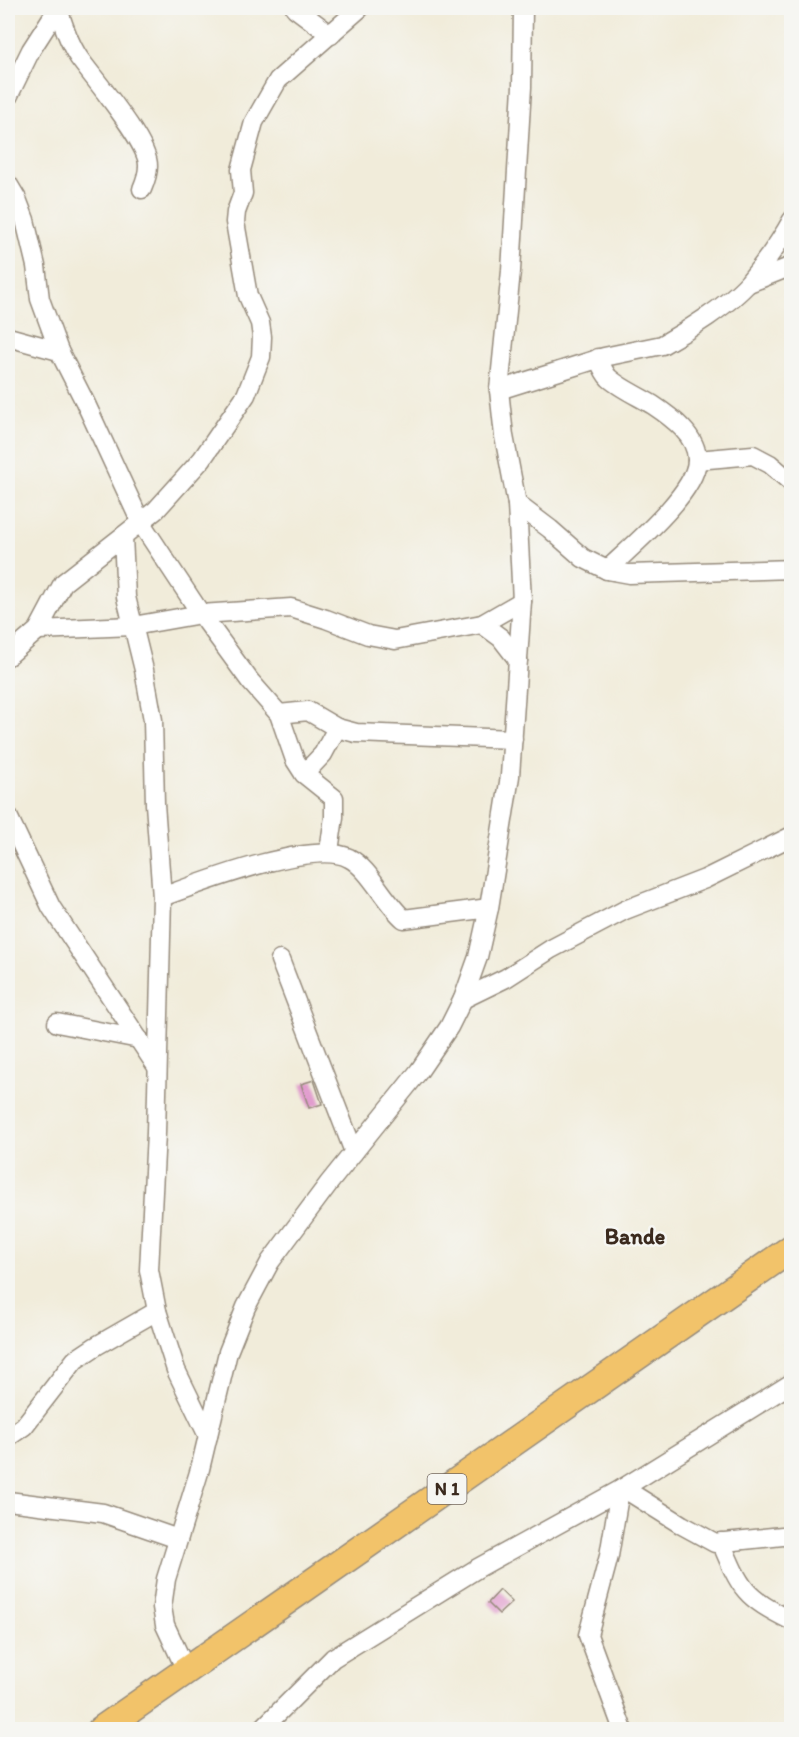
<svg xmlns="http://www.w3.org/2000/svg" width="799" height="1737" font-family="Itim,sans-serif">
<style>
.building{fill:#e097cc}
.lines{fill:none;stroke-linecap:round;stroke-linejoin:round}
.minor-casing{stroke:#968b7c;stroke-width:21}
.highway-casing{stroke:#968b7c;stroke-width:30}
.minor{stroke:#fff;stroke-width:18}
.highway{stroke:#f2c36a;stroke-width:27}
.labels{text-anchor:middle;stroke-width:5;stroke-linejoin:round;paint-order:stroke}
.shield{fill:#f6f6f2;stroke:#73675e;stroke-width:1.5}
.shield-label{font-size:18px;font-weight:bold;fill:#3b2a1e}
.quarter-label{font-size:22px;font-weight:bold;fill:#3b2a1e;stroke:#f6f6f2}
</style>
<rect width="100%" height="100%" fill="#f6f6f2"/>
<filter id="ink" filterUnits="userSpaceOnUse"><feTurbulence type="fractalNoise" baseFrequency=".0167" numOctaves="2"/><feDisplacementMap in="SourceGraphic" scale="12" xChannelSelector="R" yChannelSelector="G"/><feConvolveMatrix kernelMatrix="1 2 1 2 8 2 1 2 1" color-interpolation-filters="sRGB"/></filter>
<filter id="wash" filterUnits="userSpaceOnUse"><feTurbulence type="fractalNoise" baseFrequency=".008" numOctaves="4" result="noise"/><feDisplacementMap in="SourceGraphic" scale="24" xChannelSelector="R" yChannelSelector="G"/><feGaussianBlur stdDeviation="1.35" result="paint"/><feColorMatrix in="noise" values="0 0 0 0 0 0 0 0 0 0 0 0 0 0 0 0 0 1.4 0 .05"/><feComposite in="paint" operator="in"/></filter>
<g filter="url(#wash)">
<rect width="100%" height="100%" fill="#f1ecda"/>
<g id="blocks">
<!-- building -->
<g class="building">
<polygon points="314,1080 322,1104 309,1108 301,1084"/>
<polygon points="500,1590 512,1602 499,1614 488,1603"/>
</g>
</g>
</g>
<g filter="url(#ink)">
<use href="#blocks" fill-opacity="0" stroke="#968b7c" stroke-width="1.5"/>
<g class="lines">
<defs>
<g id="minor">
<path d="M58,8C63,25 69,43 79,58C94,79 149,143 148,166C148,174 145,182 142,189"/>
<polyline points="295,8 331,35"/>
<polyline points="8,97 31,50 58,8"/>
<polyline points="8,184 17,199 25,220 36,266 40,299 59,351 85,402 141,523 201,614 250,681 279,714 295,760 304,774 334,798 334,817 329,851"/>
<polyline points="749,283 792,266"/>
<polyline points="8,337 59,351"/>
<path d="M598,358C601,365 604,373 609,378C620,388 640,397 653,405C671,417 698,436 697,461C695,494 631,547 607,570"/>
<path d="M499,390L604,357L662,345C687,331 730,304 749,282C763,265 781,240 792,220"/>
<polyline points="697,460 753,455 770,464 792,483"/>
<polyline points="517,504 550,529 583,558 607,570 629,574 792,569"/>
<polyline points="123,537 126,597 144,670 153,720 155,804 162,897 156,1133 149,1270 157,1311 176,1370 208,1436"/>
<polyline points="482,624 501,638 518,660"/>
<polyline points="38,630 133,626 201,614 291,608 326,619 368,635 395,640 482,624 522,601"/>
<polyline points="8,656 38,630 63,583 156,510 202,459 246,395 261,357 262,337 260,323 248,296 235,222 236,212 243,193 241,170 254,122 278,80 360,8"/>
<polyline points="279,714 308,711 337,728 356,733 513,739"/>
<polyline points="304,774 323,754 337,728"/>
<polyline points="8,816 51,907 157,1067"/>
<path d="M162,897C200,883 314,839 349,858C369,868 385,903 404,919L489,908"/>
<polyline points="280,960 354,1152"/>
<polyline points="463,999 506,978 551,949 625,910 705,879 792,836"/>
<polyline points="57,1023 139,1039"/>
<polyline points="8,1437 24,1426 75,1360 96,1346 157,1311"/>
<polyline points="623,1488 682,1525 715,1543 792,1535"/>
<polyline points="620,1490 609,1556 588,1635 623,1730"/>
<polyline points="8,1501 103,1513 178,1539"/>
<path d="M721,1542C741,1590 744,1597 792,1621"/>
<polyline points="186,1670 165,1625 162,1607 166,1579 200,1469 228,1352 246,1307 270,1262 329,1183 419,1071 449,1027 463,999 478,957 489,908 510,776 522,601 517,504 504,436 499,390 511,271 522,87 523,8"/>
<polyline points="261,1730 333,1658 478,1568 620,1490 792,1383"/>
</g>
<polyline id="highway" points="101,1730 792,1248"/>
</defs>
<!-- minor casing -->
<use href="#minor" class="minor-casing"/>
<!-- highway casing -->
<use href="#highway" class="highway-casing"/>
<!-- minor -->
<use href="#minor" class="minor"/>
<!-- highway -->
<use href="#highway" class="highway"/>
</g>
</g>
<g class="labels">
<!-- shield labels -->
<rect class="shield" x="427.5" y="1474" width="39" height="30" rx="4.5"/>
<g class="shield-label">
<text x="447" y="1495">N 1</text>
</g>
<!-- quarter labels -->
<g class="quarter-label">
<text x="635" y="1244">Bande</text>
</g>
</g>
<!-- margin -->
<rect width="799" height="1737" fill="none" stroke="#f6f6f2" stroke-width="30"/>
</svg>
